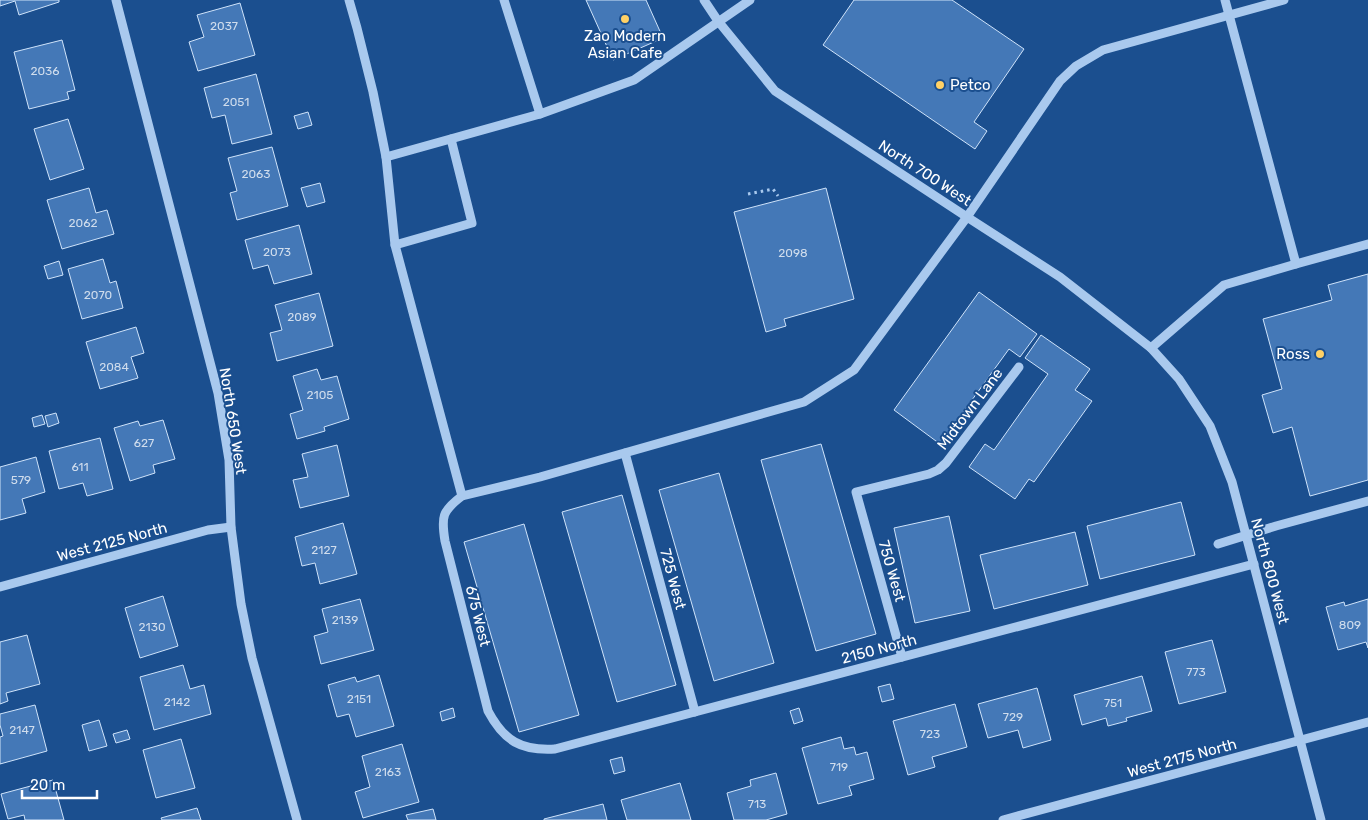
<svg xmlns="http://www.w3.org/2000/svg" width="1368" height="820" font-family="Rubik,sans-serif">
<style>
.building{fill:#4478b7;stroke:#cfe3fa}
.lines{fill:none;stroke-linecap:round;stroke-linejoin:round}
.path{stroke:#a9c9ee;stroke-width:3;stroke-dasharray:2.5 4;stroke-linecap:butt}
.minor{stroke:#a9c9ee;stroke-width:9}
.poi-dot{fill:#ffd166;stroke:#1b4f8f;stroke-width:2}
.labels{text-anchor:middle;stroke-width:4;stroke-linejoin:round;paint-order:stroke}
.number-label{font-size:12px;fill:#d0dded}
.poi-label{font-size:15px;fill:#fff;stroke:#1b4f8f}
.street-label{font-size:15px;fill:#fff;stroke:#1b4f8f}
</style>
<rect width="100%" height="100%" fill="#1b4f8f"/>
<!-- building -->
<g class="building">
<polygon points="0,0 59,0 59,2 19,15 15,1 0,6"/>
<polygon points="586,0 646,0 663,38 613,60"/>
<polygon points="854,0 952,0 1024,49 974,122 987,131 975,149 823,45"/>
<polygon points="240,3 255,55 198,71 189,42 204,37 197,15"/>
<polygon points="62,40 75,90 67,92 69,99 29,109 14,52"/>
<polygon points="256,74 272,134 232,144 225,115 212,118 204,88"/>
<polygon points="308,112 312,125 298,129 294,116"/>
<polygon points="68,119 84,169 50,180 34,129"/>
<polygon points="272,147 288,206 237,220 230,193 237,191 228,158"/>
<polygon points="320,183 325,202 307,207 301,188"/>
<polygon points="89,188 96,213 107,210 114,234 62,249 47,200"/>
<polygon points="826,188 854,299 784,319 786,326 766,332 734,212"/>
<polygon points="299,225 312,274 274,284 268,265 253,269 245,240"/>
<polygon points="103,259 110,283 116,281 123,308 82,319 68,269"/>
<polygon points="59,261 63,275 48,279 44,266"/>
<polygon points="1368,274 1368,480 1310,496 1292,427 1273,433 1262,395 1282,389 1263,319 1332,300 1328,285"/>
<polygon points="979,292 1037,334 1020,357 1009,349 940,444 894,410"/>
<polygon points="319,293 333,346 277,361 270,333 282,330 275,305"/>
<polygon points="136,327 144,353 131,357 138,378 100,389 86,342"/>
<polygon points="1041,335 1090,369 1075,390 1092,401 1034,482 1029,479 1015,499 969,467 985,444 994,450 1048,374 1025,358"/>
<polygon points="317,369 321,380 337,376 349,419 324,427 325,431 297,439 290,414 303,410 293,376"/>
<polygon points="56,413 59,423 48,427 45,416"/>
<polygon points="42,415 45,424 34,427 32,418"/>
<polygon points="163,420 175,459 153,465 155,473 130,481 114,428 138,421 140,426"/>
<polygon points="100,438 113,489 87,496 83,483 59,489 49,451"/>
<polygon points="821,444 876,634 816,651 761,460"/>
<polygon points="337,445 349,496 300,508 293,480 308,477 302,454"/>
<polygon points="36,457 45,492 22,499 26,513 0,520 0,467"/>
<polygon points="719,473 774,663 714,681 659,490"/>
<polygon points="622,495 676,685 617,702 562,512"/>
<polygon points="1181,502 1195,555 1100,579 1087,526"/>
<polygon points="949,516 970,611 915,623 894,528"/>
<polygon points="343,523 357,574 320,584 315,563 302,566 295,537"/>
<polygon points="524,524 579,715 519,732 464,542"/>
<polygon points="1075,532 1088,585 994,609 980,555"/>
<polygon points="163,596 178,646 140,658 125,608"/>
<polygon points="360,599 374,650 321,664 314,636 328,632 322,609"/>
<polygon points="1368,599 1368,648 1366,642 1338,650 1326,607 1344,602 1345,606"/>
<polygon points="27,635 40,684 6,693 8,701 0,704 0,642"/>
<polygon points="1212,640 1226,692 1179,704 1165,652"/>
<polygon points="183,665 190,689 204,685 211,714 154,730 140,677"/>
<polygon points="379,675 394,726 356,737 349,714 337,717 328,685 355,677 357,682"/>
<polygon points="1142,676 1152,711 1126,718 1127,721 1108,726 1106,718 1082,725 1074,695"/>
<polygon points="890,684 894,699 882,702 878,687"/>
<polygon points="1037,688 1051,740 1023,748 1018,730 988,738 978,704"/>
<polygon points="955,704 967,747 932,757 935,767 908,775 893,721"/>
<polygon points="35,705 47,751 0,764 0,737 3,736 0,725 0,714"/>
<polygon points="453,708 455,717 442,721 440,712"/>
<polygon points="799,708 803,721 794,724 790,711"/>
<polygon points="99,720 107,746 89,751 82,725"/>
<polygon points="127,730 130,739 116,743 113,734"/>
<polygon points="841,737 844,749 854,747 856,755 867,752 874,779 849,786 852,795 818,804 802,748"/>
<polygon points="181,739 195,788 156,798 143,750"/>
<polygon points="402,744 419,802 363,818 355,792 370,787 362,756"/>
<polygon points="622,757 625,771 614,774 610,760"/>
<polygon points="776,773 787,814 766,820 734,820 727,793 751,786 750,780"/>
<polygon points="53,780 64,820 25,820 24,815 8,819 1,794"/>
<polygon points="680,783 691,820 627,820 621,800"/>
<polygon points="603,804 607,820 544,820 544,819"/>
<polygon points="197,808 201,820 162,820 161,818"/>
<polygon points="433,809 436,820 408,820 406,815"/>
</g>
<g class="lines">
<!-- path -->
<polyline class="path" points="748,194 773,189 778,196"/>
<!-- minor -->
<g class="minor">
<polyline points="116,0 218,393 229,460 231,527 241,604 252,658 297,820"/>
<polyline points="349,0 357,28 373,92 386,157 395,245 462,496"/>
<polyline points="504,0 540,114"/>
<polyline points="704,0 718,21 775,91 967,217 1060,277 1151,348 1179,379 1210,426 1232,482 1321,820"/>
<polyline points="1225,0 1296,264"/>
<polyline points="386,157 540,114 634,80 750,0"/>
<polyline points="395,245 472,223 451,139"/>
<polyline points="1151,348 1224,285 1296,264 1368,244"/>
<polyline points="625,453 695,712"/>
<polyline points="1218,544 1276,526 1368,501"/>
<path d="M1254,564L555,749C521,751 504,741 488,711L445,541C441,517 442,511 462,496L540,477L804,402L854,370L967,217L1060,81L1076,66L1103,50L1284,0"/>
<polyline points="0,587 208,530 231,527"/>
<polyline points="902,657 856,492 929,474 938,470 946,463 1019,367"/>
<polyline points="1003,820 1368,722"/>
</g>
</g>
<!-- markers -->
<g class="poi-dot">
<circle cx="625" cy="19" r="5"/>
<circle cx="940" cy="85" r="5"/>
<circle cx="1320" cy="354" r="5"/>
</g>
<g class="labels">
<!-- number labels -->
<g class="number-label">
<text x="224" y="30">2037</text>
<text x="45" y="75">2036</text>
<text x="236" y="106">2051</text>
<text x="256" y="178">2063</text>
<text x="83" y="227">2062</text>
<text x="277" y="256">2073</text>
<text x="793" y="257">2098</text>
<text x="98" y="299">2070</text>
<text x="302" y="321">2089</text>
<text x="114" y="371">2084</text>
<text x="320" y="399">2105</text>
<text x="144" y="447">627</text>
<text x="80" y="471">611</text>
<text x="21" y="484">579</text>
<text x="324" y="554">2127</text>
<text x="345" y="624">2139</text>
<text x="1350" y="629">809</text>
<text x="152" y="631">2130</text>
<text x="1196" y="676">773</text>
<text x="359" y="703">2151</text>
<text x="177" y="706">2142</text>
<text x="1113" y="707">751</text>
<text x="1013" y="721">729</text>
<text x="22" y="734">2147</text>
<text x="930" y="738">723</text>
<text x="839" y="771">719</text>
<text x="388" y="776">2163</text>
<text x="757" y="808">713</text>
</g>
<!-- poi labels -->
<g class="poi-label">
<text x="625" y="41">Zao Modern<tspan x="625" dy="17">Asian Cafe</tspan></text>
<text x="950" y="90" text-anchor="start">Petco</text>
<text x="1310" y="359" text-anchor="end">Ross</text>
</g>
<!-- street labels -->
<g class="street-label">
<text transform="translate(925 173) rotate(33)" y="5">North 700 West</text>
<text transform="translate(970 409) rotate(-53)" y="5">Midtown Lane</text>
<text transform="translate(233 421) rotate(81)" y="5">North 650 West</text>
<text transform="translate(112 542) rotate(-15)" y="5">West 2125 North</text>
<text transform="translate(892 571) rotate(74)" y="5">750 West</text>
<text transform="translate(1270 571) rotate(75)" y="5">North 800 West</text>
<text transform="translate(673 579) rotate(75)" y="5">725 West</text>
<text transform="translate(478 616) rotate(76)" y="5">675 West</text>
<text transform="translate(879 649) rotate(-15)" y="5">2150 North</text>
<text transform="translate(1182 758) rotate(-15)" y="5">West 2175 North</text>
</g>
</g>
<!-- scale -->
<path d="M22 790v8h75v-8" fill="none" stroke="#ffffff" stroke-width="2.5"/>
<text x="30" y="790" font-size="15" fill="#ffffff" stroke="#1b4f8f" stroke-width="4" paint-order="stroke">20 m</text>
</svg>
